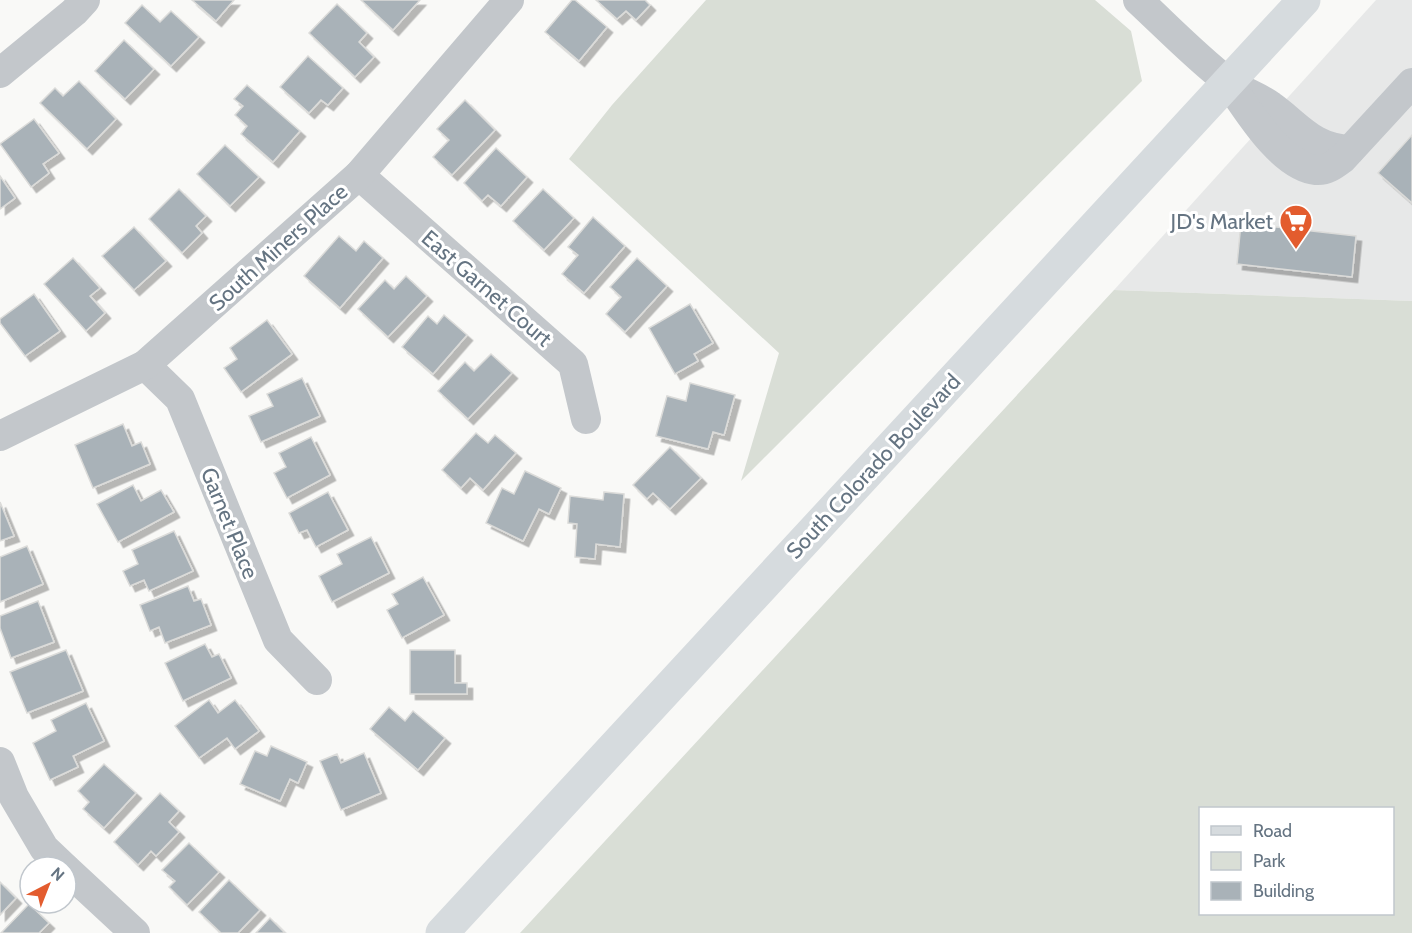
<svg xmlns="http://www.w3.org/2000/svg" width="1412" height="933" font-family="Cabin,sans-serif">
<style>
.built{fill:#e7e8e8}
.green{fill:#d9ded6;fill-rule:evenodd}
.building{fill:#a9b2b8;stroke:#dbdbd9;stroke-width:1.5;filter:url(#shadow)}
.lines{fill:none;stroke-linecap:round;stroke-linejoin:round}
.minor{stroke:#c3c7cb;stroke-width:30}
.major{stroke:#d6dbde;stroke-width:33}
.labels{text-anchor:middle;stroke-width:6;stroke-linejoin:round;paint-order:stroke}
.poi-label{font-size:22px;fill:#657482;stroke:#fff;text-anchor:end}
.street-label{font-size:22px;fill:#657482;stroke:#fff}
</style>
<defs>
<filter id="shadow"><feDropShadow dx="5.5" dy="5.5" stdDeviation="0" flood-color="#0004"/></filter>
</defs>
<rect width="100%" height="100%" fill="#f9f9f7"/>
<!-- built -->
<polygon class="built" points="1376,0 1412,0 1412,301 1114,290"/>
<!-- green -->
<g class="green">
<polygon points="706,0 1095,0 1131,31 1142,81 741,481 779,353 569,159 612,105"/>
<path d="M1114,290L1412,301V933H520ZM1200,808H1392V914H1200Z"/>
</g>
<!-- building -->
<g class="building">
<polygon points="192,0 234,0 216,21"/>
<polygon points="361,0 420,0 393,30"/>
<polygon points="572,0 575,0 607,27 579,61 545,32"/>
<polygon points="596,0 645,0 650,5 636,20 626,11 617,19"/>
<polygon points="337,4 367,33 359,42 374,57 355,77 309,33"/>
<polygon points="142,5 160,22 171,11 199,37 171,66 125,23"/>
<polygon points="124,40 154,69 125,99 95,71"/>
<polygon points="308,56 343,88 328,105 321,100 309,113 280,87"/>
<polygon points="79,81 116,119 87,149 40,103 55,88 63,96"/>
<polygon points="247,85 300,131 273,162 241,134 247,126 235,115 243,106 234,99"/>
<polygon points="465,100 495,130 452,175 433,157 449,140 437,129"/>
<polygon points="34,119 59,153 43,164 49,173 31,187 0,144"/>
<polygon points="1412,135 1412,203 1378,173"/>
<polygon points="225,145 259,177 230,206 197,174"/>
<polygon points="496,148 527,177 501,206 488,195 482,201 464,183"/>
<polygon points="0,176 15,198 0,209"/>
<polygon points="179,189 206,216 196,226 202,233 182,253 149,219"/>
<polygon points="543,189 574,218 544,250 513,221"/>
<polygon points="593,217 625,246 584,293 562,274 578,255 568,247"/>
<polygon points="1241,223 1356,236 1352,277 1237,264"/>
<polygon points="134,227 166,261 134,290 102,256"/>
<polygon points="339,236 356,251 364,241 383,258 340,308 304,276"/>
<polygon points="73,258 100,288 90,296 105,313 86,331 44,284"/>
<polygon points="637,258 667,286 625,332 606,314 621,297 610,287"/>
<polygon points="406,276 427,296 388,337 358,309 385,280 394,289"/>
<polygon points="34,294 60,331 25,356 0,323 0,319"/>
<polygon points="690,304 713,343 694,354 698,361 675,374 649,328"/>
<polygon points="444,315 467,335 433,374 402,347 428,316 437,324"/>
<polygon points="267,320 292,354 241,392 224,368 237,359 230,348"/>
<polygon points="491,354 512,373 468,419 438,391 465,362 474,371"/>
<polygon points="302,378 320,416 261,442 249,416 273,406 267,394"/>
<polygon points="690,383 735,395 724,435 713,432 708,449 656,436 667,396 686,401"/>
<polygon points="123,424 132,446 141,442 150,464 93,488 75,445"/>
<polygon points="476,433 488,443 495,435 516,453 483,490 470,478 461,488 442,470"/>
<polygon points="311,437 330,475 287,498 274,473 286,467 279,453"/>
<polygon points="670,447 701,478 670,509 653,493 647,499 633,485"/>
<polygon points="525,471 561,488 549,514 539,509 523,541 486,523 502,488 514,494"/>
<polygon points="133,485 141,501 161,490 174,512 118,542 97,504"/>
<polygon points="328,492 348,530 316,547 307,530 299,533 289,513"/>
<polygon points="604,492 624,494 620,547 596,544 595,559 575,557 577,524 568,523 570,496 603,500"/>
<polygon points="0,502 14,536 0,541"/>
<polygon points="174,531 193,571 149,591 144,580 130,586 123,571 138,564 132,550"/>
<polygon points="371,537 389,573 332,602 319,576 342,564 337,554"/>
<polygon points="27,546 43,584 0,602 0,557"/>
<polygon points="423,577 444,615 402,638 387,610 398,604 392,594"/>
<polygon points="188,586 194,601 201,599 211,625 165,643 159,627 150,631 140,605"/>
<polygon points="38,601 54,642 11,658 0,628 0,616"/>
<polygon points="205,644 212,657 219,654 231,678 183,701 165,663"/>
<polygon points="66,650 83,691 27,713 10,672"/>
<polygon points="410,650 455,650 455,683 467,683 467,694 410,694"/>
<polygon points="209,700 218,713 235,700 259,731 235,749 227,738 199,758 175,726"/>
<polygon points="86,703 104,741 73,756 78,767 50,780 33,743 56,731 51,720"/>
<polygon points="389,707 405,721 413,711 445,738 418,770 370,729"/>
<polygon points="271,746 307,762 298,783 290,779 280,801 240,784 255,751 267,756"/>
<polygon points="364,753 381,793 341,810 320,761 337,754 341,763"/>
<polygon points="104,764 136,793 104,828 83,809 89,802 78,791"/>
<polygon points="160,793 179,811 169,822 179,832 156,856 151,851 138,865 114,842"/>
<polygon points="189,843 219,872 187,905 169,887 175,881 162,870"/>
<polygon points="229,880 260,910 238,933 221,933 199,912"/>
<polygon points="0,882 16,898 0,915"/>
<polygon points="29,904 49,923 39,933 1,933"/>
<polygon points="270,918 285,933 256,933"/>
</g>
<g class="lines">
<!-- minor -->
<g class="minor">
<path d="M1138,0C1167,27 1196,57 1227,81C1240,91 1258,96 1271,106C1300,127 1312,148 1350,150"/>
<polyline points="0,73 74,12 85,0"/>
<path d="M1230,85C1248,111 1281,166 1316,170C1326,171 1334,165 1342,159L1412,83"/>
<polyline points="359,175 573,364 586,419"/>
<polyline points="145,365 180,399 278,640 317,680"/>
<polyline points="0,436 145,365 359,175 509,0"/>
<polyline points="0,762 14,797 44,848 64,867"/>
<polyline points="66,869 135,933"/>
</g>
<!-- major -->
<polyline class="major" points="442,933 1304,0"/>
</g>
<!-- icons -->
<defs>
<symbol id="supermarket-pin" viewBox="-11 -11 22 30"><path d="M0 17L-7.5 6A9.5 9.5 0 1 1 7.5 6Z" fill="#e35c2e" stroke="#fff"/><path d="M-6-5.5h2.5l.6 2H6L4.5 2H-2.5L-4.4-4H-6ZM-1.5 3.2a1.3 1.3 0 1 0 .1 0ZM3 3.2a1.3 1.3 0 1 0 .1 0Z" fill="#fff"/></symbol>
</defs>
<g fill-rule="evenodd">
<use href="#supermarket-pin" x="1277" y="202" width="38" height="52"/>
</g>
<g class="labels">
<!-- poi labels -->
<g class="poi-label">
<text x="1273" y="229">JD's Market</text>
</g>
<!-- street labels -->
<g class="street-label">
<text transform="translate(278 247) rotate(-42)" y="8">South Miners Place</text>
<text transform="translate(487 288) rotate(41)" y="8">East Garnet Court</text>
<text transform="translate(873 466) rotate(-47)" y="8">South Colorado Boulevard</text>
<text transform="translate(230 523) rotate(68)" y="8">Garnet Place</text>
</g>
</g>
<!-- legend -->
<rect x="1199" y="807" width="195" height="108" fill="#ffffff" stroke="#c1c7cd" stroke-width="1.5"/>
<rect x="1211" y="826" width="30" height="9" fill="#d6dbde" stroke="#c1c7cd" stroke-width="1.5"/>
<text x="1253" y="837" font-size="18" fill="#657482">Road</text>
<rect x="1211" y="852" width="30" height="18" fill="#d9ded6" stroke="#c1c7cd" stroke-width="1.5"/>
<text x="1253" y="867" font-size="18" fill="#657482">Park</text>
<rect x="1211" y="882" width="30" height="18" fill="#a9b2b8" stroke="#c1c7cd" stroke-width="1.5"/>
<text x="1253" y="897" font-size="18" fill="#657482">Building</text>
<!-- north arrow -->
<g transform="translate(48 885) rotate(42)"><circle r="28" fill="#ffffff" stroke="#c1c7cd" stroke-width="1.5"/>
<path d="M0-4.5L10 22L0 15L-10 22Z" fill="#e35c2e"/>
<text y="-9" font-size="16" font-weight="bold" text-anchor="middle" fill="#657482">N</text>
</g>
</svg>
